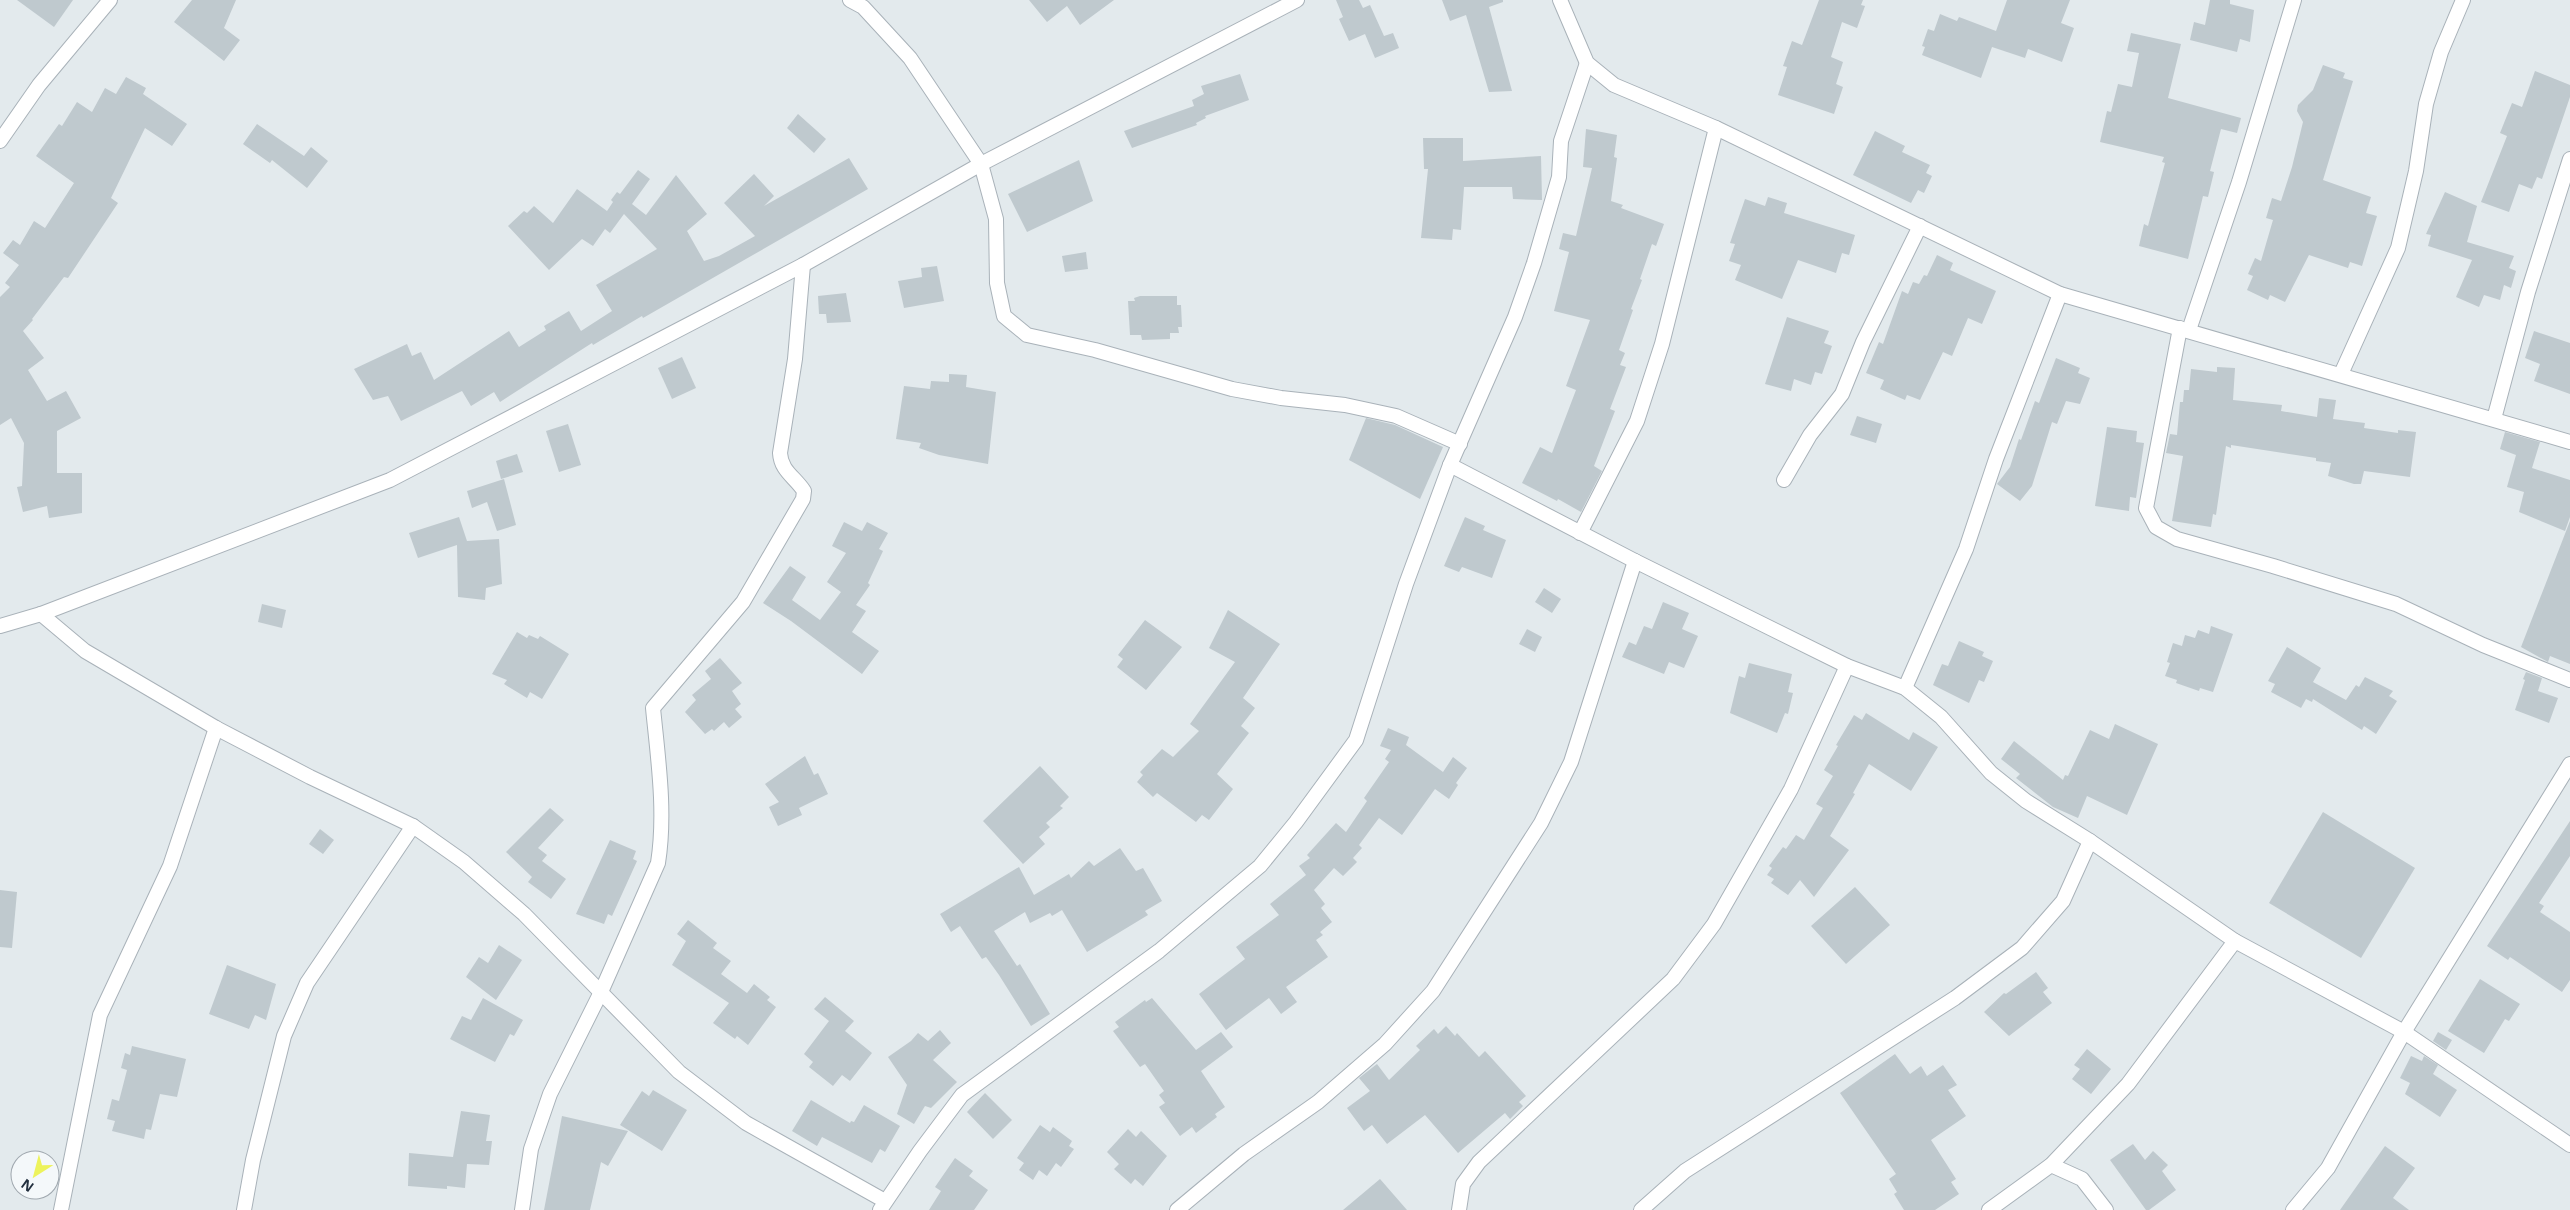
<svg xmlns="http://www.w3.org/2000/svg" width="2570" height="1210" font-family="'Open Sans',sans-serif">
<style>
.building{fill:#bfc9ce}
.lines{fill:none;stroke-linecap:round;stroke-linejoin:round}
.minor-casing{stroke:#a9b2b9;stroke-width:16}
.tertiary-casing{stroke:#a9b2b9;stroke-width:16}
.minor{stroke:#fff;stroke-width:14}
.tertiary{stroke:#fff;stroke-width:14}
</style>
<rect width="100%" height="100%" fill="#e3eaed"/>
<!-- building -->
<g class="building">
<polygon points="17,0 73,0 54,27"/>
<polygon points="192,0 236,0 224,28 240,40 224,61 174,22"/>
<polygon points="1029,0 1114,0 1080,25 1067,6 1047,22"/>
<polygon points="1336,0 1359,0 1363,8 1370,5 1384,36 1393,33 1399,48 1375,58 1365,34 1349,41 1339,19 1343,17"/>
<polygon points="1442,0 1503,0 1503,2 1489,7 1512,91 1489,92 1466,15 1450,21"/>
<polygon points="1819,0 1863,0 1861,5 1865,6 1857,28 1842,22 1831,57 1843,62 1836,84 1843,87 1834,114 1778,95 1787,67 1783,66 1792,41 1802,45"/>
<polygon points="2007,0 2070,0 2061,23 2074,28 2062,62 2028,49 2025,58 1992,47 1981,78 1922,55 1925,47 1922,46 1928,29 1934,31 1940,14 1957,21 1959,17 1996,31"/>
<polygon points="2210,0 2230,0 2230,4 2254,10 2250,42 2240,39 2237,52 2190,40 2194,22 2205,25"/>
<polygon points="2131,33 2181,44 2168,98 2241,118 2237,133 2221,129 2210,171 2214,172 2208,197 2203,196 2188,259 2139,246 2144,224 2148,226 2165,163 2162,162 2164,157 2100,142 2107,111 2111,112 2118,84 2132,87 2139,53 2127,51"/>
<polygon points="2323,65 2345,73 2343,78 2353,81 2323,180 2371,197 2366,213 2377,216 2362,266 2350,262 2348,268 2309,255 2285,302 2270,295 2268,300 2247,290 2253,276 2248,274 2255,258 2261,261 2273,220 2266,218 2272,198 2281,201 2292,167 2303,122 2297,111 2298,105 2313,90"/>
<polygon points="2535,71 2570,85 2570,97 2542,179 2537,177 2532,189 2519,184 2509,212 2481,202 2507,136 2500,133 2512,103 2522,107"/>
<polygon points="1240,74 1249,100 1205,116 1206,118 1196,123 1197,125 1132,148 1124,131 1194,106 1192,100 1204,94 1201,86"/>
<polygon points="126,77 146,88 143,94 187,124 172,146 145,128 111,198 118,203 68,278 64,277 32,319 33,320 23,331 44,358 28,370 47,401 66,391 81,418 57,431 57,473 82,473 82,513 49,518 47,506 23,512 17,487 22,486 24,443 11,418 0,425 0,297 10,287 5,283 19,265 3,253 13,240 20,245 34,221 45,228 74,183 36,156 59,124 62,126 77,102 92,112 105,88 116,94"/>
<polygon points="798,114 826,139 814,153 787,128"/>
<polygon points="257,124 304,156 311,147 328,161 307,188 272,160 270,163 243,144"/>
<polygon points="1586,129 1617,135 1614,157 1617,158 1611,201 1623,205 1621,208 1664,224 1656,246 1652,244 1640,279 1642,280 1631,309 1633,310 1619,350 1625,353 1620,365 1626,367 1610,409 1615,411 1594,466 1602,471 1581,512 1558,499 1557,501 1522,483 1540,447 1552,453 1576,390 1566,386 1590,320 1554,311 1569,252 1559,249 1563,233 1576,236 1592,168 1583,167"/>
<polygon points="1875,131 1905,146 1902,152 1930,165 1926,173 1932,176 1924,193 1918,190 1911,203 1853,175"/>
<polygon points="1423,138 1463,138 1463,161 1541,156 1542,200 1513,199 1512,187 1464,187 1461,230 1453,229 1452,240 1421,238 1428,169 1424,169"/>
<polygon points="849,158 868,189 643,318 642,316 593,345 592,343 500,402 494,392 471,406 462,391 401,421 388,396 373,400 354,369 407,344 412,356 421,352 434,380 509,331 519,347 546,330 544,326 569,311 581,331 612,311 596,285 657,249 624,214 610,233 605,229 593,246 582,239 549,270 508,226 524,211 527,213 534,206 553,223 577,189 607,211 613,202 611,200 617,192 620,194 638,170 650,179 632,204 646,215 676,175 707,214 687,231 704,261 719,256 755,236 724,203 754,174 774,196 764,206"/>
<polygon points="1079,160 1093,201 1027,232 1008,194"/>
<polygon points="2445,192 2477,206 2467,242 2514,256 2509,268 2516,271 2511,288 2504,285 2500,300 2484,295 2479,307 2456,297 2472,260 2428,246 2431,235 2426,234"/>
<polygon points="1768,197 1787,203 1784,213 1855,235 1849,255 1842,253 1836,273 1798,260 1782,299 1735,280 1741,265 1729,261 1735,244 1730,243 1745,199 1765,206"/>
<polygon points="1086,252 1088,269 1065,272 1062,256"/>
<polygon points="1937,255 1953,263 1950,270 1996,291 1982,324 1968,318 1952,356 1943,352 1920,400 1907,395 1905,400 1880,389 1884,380 1866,373 1879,342 1883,344 1902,291 1908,294 1913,282 1919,284 1924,275 1927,276"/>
<polygon points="937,266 944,301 904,308 898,281 922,277 921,268"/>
<polygon points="846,293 851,322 827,323 826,314 819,314 818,296"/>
<polygon points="1140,296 1177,296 1177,305 1181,305 1182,327 1178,327 1179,333 1170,333 1170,339 1142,340 1141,335 1130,335 1128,301 1135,301 1134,298"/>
<polygon points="1787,317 1829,331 1824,343 1832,346 1822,374 1815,372 1811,385 1794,379 1791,391 1765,384"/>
<polygon points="2534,331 2570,343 2570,394 2534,381 2540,364 2525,358"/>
<polygon points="682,357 696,388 672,399 658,368"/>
<polygon points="2056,358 2080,368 2078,373 2090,378 2080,404 2066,401 2057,424 2052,422 2032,486 2020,501 1997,484 2010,467 2019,439 2021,440 2035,401 2039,403"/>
<polygon points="2217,367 2235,368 2233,400 2282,405 2281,411 2317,417 2319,398 2336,400 2333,419 2365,423 2364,428 2398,433 2398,430 2416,432 2410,477 2364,471 2361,484 2354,484 2328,476 2331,463 2316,461 2316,458 2231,445 2231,448 2226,446 2216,515 2213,514 2211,527 2172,521 2183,456 2166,453 2170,434 2177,435 2180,402 2183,402 2184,390 2189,390 2191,369 2217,372"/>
<polygon points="949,374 967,375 966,387 996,392 988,464 939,455 919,448 921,443 896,439 904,386 930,389 931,381 949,382"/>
<polygon points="1857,416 1882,424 1876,443 1850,435"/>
<polygon points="1366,418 1395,425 1443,447 1420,499 1349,460"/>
<polygon points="568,424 581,465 559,472 546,431"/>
<polygon points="2107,427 2137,431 2136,442 2144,443 2136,498 2130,497 2129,511 2095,506"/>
<polygon points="2505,432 2540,442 2532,468 2570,480 2570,517 2565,531 2519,512 2524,492 2507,487 2516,455 2500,449"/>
<polygon points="517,454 523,472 501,479 496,461"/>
<polygon points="504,479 516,525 497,531 487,502 472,508 467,491"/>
<polygon points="459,517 467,541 499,539 502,584 486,588 485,600 458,597 457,545 418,558 409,533"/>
<polygon points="1465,517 1485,526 1483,530 1506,540 1492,578 1462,567 1459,572 1444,566"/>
<polygon points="2570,521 2570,664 2550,656 2548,662 2521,647"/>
<polygon points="844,522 862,531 867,522 888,533 879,549 883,551 868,583 870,585 856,605 866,611 852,632 879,651 862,674 791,621 763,603 790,566 806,577 792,600 820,620 841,592 827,582 846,553 832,546"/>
<polygon points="1544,588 1561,599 1552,613 1535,602"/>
<polygon points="1663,602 1689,613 1682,629 1698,636 1684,668 1669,662 1664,674 1622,657 1629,642 1636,645 1644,626 1652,629"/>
<polygon points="262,604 286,610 282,628 258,622"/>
<polygon points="1228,610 1280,644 1243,698 1255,708 1241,726 1249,733 1217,774 1233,789 1209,820 1202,815 1196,822 1157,793 1153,797 1137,782 1143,775 1140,772 1162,749 1173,757 1199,731 1190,724 1235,662 1209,648"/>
<polygon points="1145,620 1182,647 1146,690 1117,667 1123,659 1118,655"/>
<polygon points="2211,626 2233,634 2213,692 2200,688 2199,691 2176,683 2177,680 2165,676 2170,663 2167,662 2173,643 2182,646 2185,635 2195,638 2198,630 2209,634"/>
<polygon points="1527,629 1542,637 1535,652 1519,644"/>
<polygon points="517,632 527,638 529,635 538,639 540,636 569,654 542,699 530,692 527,698 504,684 507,680 492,674"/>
<polygon points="1959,641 1984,652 1982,656 1993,661 1984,682 1979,680 1969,703 1933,685 1942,664 1948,666"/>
<polygon points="2287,647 2321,668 2313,682 2346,700 2356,685 2359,687 2365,677 2393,691 2389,696 2397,701 2376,734 2364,726 2362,730 2313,699 2312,702 2306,699 2301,708 2271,692 2275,684 2268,681"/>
<polygon points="720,658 742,683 732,691 741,704 735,709 742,717 729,728 724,722 714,731 712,729 705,734 685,712 696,700 692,695 711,679 705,671"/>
<polygon points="1749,663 1792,674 1788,692 1793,693 1788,714 1785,713 1777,733 1730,713 1739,676 1745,678"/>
<polygon points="2526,672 2542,678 2538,691 2558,698 2549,723 2515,710 2525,680 2523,679"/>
<polygon points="1866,713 1909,740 1913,732 1938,747 1911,791 1869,764 1853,793 1855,794 1830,836 1849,850 1814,897 1800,880 1788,895 1771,883 1774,879 1767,875 1772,868 1769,866 1783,847 1786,849 1796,835 1804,840 1823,808 1816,804 1833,776 1824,770 1838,746 1836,745 1854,715 1862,720"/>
<polygon points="2115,724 2158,744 2127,815 2087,796 2078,818 2053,807 2016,778 2020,774 2001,759 2014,741 2063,780 2065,775 2068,776 2090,730 2109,739"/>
<polygon points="1388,728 1409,737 1406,745 1443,772 1453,757 1467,768 1456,783 1458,785 1449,799 1435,789 1402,835 1379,818 1359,845 1362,848 1353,858 1357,862 1343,876 1334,868 1314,890 1325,904 1321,908 1332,922 1320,932 1323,935 1316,940 1328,957 1286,987 1297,1002 1281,1014 1269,998 1226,1030 1199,994 1245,959 1236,947 1279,915 1270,904 1306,875 1299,866 1310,858 1307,855 1336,823 1346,832 1367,801 1364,798 1389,762 1385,759 1391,750 1380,746"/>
<polygon points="805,756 814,775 818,773 828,794 799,808 802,815 778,826 769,807 779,802 765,784"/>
<polygon points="1040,766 1069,797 1060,806 1063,808 1046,823 1050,827 1039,837 1045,844 1023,864 983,821"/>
<polygon points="550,808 564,820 538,848 547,855 542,861 566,879 551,899 528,882 532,877 506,852"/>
<polygon points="2323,812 2415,868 2361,958 2269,903"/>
<polygon points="2570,821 2570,856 2539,903 2544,906 2540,912 2570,932 2570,980 2562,992 2510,957 2508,960 2487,946"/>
<polygon points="320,829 334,840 323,854 309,844"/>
<polygon points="610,840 636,851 633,859 637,861 612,916 608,914 604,924 576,914"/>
<polygon points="1120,848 1136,871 1143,868 1162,901 1145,911 1148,915 1087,952 1062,910 1052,916 1050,913 1030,923 1025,912 994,931 1017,966 1020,964 1050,1014 1031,1026 999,975 986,957 982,959 960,926 951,932 940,914 1019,867 1034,895 1069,874 1071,878 1089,861 1094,866"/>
<polygon points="1855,887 1890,925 1846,964 1811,926"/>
<polygon points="0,890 17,892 12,948 0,947"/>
<polygon points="688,920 717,943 713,948 731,961 721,974 747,993 754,984 770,997 767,1000 776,1007 748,1045 737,1036 735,1039 713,1023 729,1003 672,965 686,941 677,934"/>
<polygon points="499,945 522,960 496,1000 466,977 479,957 488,963"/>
<polygon points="227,965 276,984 266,1020 255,1015 249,1029 209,1014"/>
<polygon points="2036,972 2048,988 2043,992 2052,1003 2009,1036 1984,1012 2004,993 2006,994"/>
<polygon points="2480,979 2520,1004 2509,1021 2505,1019 2484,1053 2448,1031"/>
<polygon points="825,997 854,1021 845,1031 872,1053 850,1081 842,1075 833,1086 809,1067 813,1062 804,1054 829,1021 814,1009"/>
<polygon points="483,998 523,1020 514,1036 510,1034 495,1062 450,1039 462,1016 471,1020"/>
<polygon points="1152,998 1196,1050 1221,1032 1233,1047 1201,1071 1225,1107 1215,1114 1217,1117 1196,1133 1192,1127 1180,1136 1159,1107 1165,1103 1159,1095 1164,1091 1145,1064 1140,1067 1113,1031 1119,1027 1115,1022 1145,1000 1146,1002"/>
<polygon points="1446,1026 1455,1036 1457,1033 1479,1057 1485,1051 1526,1096 1519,1102 1523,1106 1510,1119 1505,1113 1458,1153 1425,1115 1387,1144 1372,1125 1364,1131 1347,1108 1370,1091 1359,1078 1377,1064 1389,1080 1420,1050 1416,1046 1434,1029 1438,1034"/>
<polygon points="940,1030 951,1043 933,1060 957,1082 931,1108 925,1106 914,1124 897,1114 907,1085 888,1057 911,1041 918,1033 928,1041"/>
<polygon points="2438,1032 2452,1040 2446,1050 2433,1041"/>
<polygon points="132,1046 186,1059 177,1097 160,1094 151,1130 146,1129 144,1139 112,1131 115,1121 107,1119 112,1099 119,1101 127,1070 121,1068 125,1053 130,1055"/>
<polygon points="2087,1049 2111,1069 2091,1094 2072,1079 2080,1069 2074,1065"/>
<polygon points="1895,1054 1910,1074 1921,1066 1927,1076 1943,1065 1957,1085 1948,1090 1966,1116 1931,1140 1956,1179 1951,1182 1959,1194 1935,1210 1904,1210 1894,1194 1897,1192 1889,1179 1896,1174 1840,1093"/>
<polygon points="2411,1056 2422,1061 2424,1056 2438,1065 2433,1074 2457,1090 2440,1117 2405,1094 2410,1083 2400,1078"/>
<polygon points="653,1090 687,1110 662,1151 620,1125 642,1091 649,1096"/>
<polygon points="985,1093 1012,1120 993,1139 967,1112"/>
<polygon points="811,1100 850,1123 851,1121 854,1122 864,1105 900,1126 885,1152 880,1149 872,1163 822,1137 817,1146 792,1131"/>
<polygon points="461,1111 490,1115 486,1141 492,1141 489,1165 467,1164 465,1188 447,1186 447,1189 408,1186 409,1153 453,1157"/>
<polygon points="562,1116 628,1131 608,1166 601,1162 590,1210 544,1210"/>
<polygon points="1040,1125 1050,1132 1053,1127 1072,1141 1069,1146 1074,1149 1061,1167 1056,1163 1047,1176 1039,1170 1033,1180 1019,1170 1024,1163 1017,1158"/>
<polygon points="1128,1129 1136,1137 1141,1131 1167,1156 1143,1186 1135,1179 1131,1184 1114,1169 1119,1164 1107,1152"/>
<polygon points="2133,1144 2145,1160 2153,1151 2168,1165 2162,1171 2176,1190 2149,1210 2146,1210 2110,1160"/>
<polygon points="2385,1146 2415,1168 2393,1198 2409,1210 2340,1210"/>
<polygon points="955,1158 973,1171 969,1176 988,1190 974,1210 929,1210 941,1191 935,1187"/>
<polygon points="1380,1179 1407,1210 1343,1210"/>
</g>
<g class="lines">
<defs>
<g id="minor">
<polyline points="850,0 863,7 910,58 981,164 996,219 997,283 1004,316 1027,335 1095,350 1232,389 1281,398 1345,405 1396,416 1460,444"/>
<polyline points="1560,0 1587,63 1614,85 1716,128 2060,294 2570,442"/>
<polyline points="0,141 39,85 110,0"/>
<polyline points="2180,328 2146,508 2156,527 2177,539 2273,566 2396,604 2483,645 2570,680"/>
<polyline points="2189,330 2239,182 2294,0"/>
<polyline points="2341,374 2398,248 2416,171 2426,104 2441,52 2463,0"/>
<polyline points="2494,419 2528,292 2570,159"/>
<polyline points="1450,465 1635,561 1847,666 1905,688 1941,717 1991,773 2026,801 2090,841 2235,941 2404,1032 2570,1145"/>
<polyline points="1784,480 1810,435 1842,394 1863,342 1920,226"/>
<polyline points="1580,533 1637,421 1662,344 1716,128"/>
<polyline points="41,614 85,651 216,728 310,777 413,826 464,862 524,914 679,1072 746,1123 885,1201"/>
<polyline points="1905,688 1966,549 1996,459 2060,294"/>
<polyline points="2051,1165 2082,1179 2106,1210"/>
<polyline points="61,1210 100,1015 170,866 216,728"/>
<polyline points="244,1210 253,1160 284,1036 307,983 413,826"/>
<path d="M522,1210L531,1149L550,1094L601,992L658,863C666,812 658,759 653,708L743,602L803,499L804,491C795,477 781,471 780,453L795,359L803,265"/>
<polyline points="880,1210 920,1151 962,1095 1159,951 1260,866 1296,822 1356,740 1406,584 1450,465 1515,317 1534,263 1559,177 1561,141 1587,63"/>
<polyline points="1177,1210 1244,1154 1318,1102 1385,1044 1433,991 1541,823 1571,762 1635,561"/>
<polyline points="1459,1210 1463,1184 1479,1162 1673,979 1714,924 1791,789 1847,666"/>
<polyline points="1641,1210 1685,1171 1955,998 2022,948 2063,901 2090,841"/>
<polyline points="1989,1210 2051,1165 2128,1084 2235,941"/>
<polyline points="2293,1210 2328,1168 2404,1032 2570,764"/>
</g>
<polyline id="tertiary" points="0,626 41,614 390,480 803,265 981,164 1297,0"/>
</defs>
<!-- minor casing -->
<use href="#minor" class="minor-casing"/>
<!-- tertiary casing -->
<use href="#tertiary" class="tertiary-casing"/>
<!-- minor -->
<use href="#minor" class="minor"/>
<!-- tertiary -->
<use href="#tertiary" class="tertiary"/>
</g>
<!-- north arrow -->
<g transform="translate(35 1175) rotate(216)"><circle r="24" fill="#f4f8fa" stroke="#a0a8af"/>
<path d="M0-4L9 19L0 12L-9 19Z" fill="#edf35c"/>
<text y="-8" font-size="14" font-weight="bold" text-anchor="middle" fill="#23303f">N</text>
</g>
</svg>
